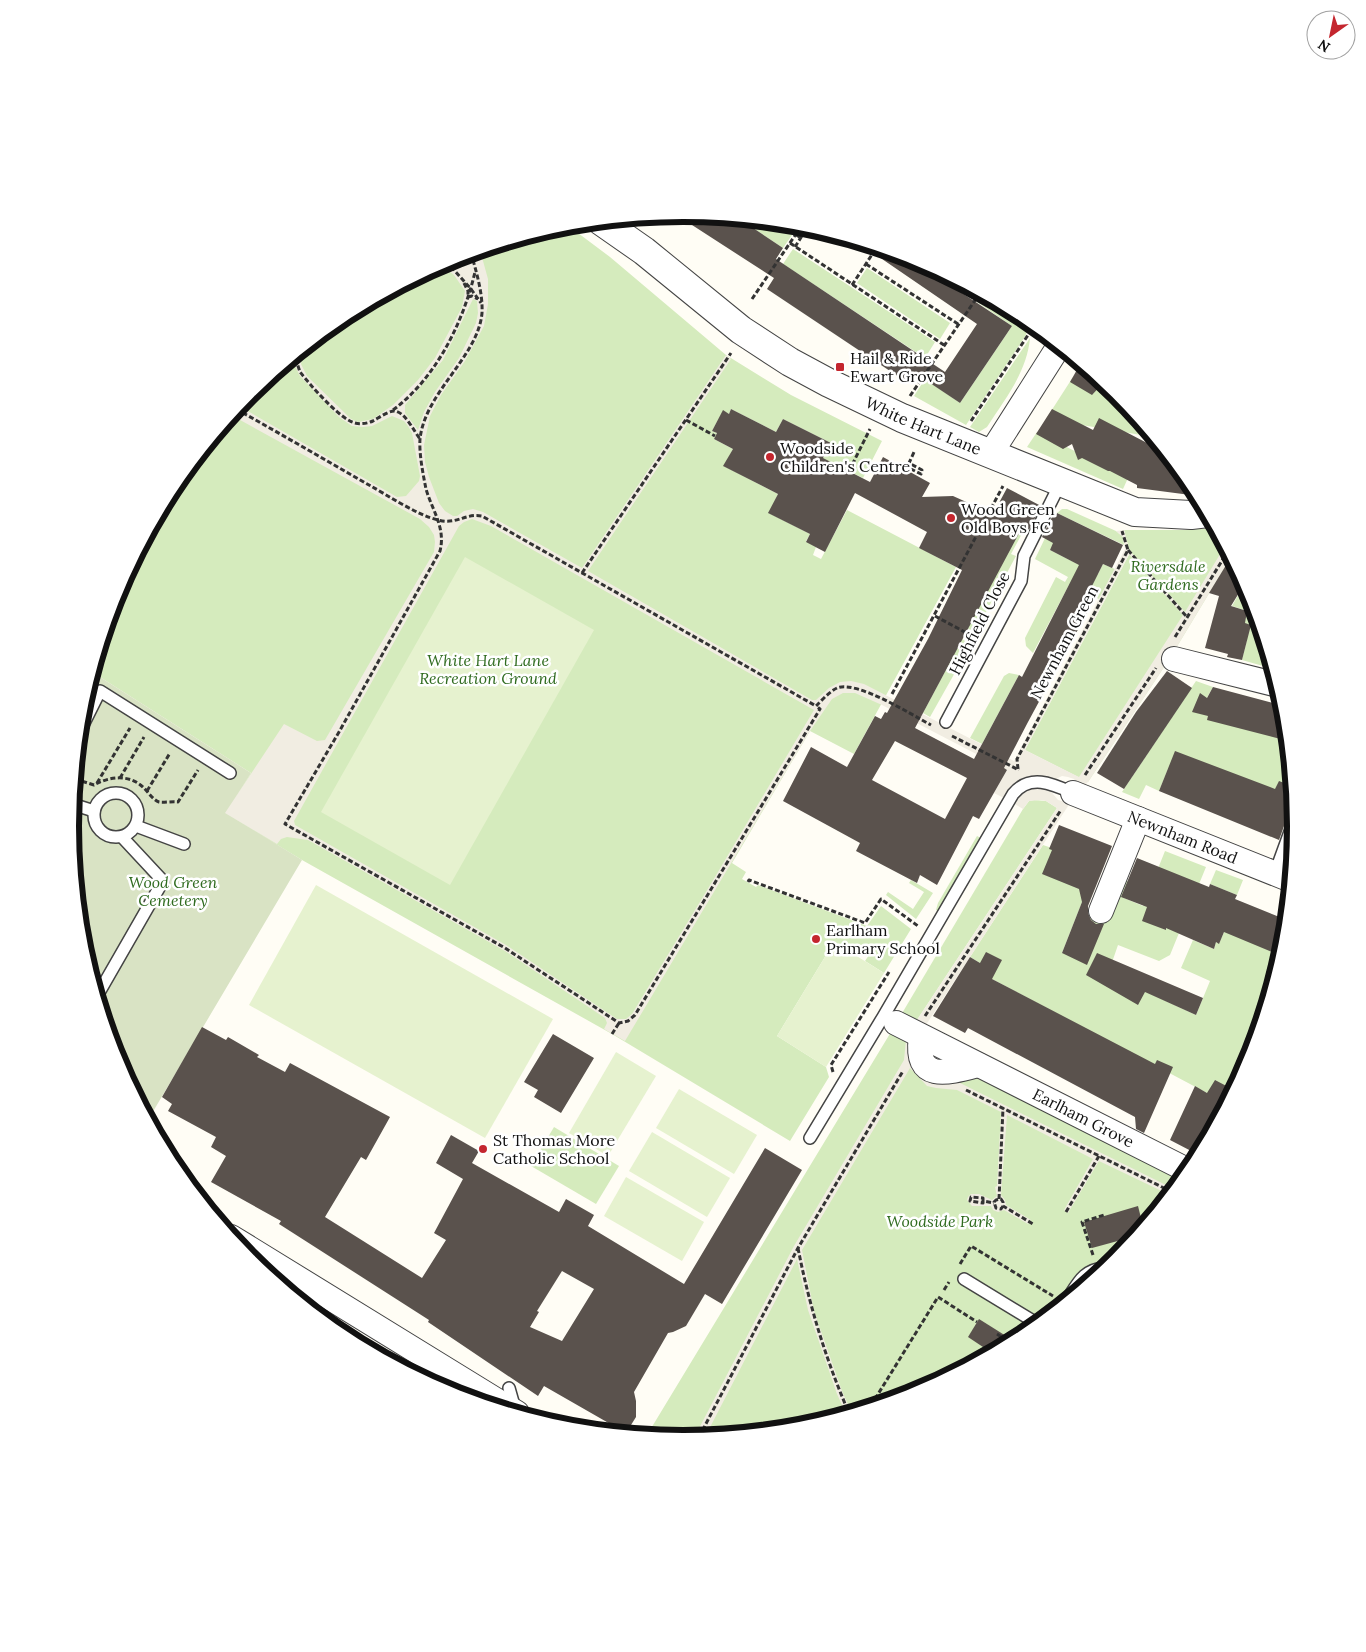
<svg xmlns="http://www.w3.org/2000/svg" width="1366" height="1652" font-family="Lora,serif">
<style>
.green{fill:#d5ebbd}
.cemetery{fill:#d9e3c4}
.pitch{fill:#e6f2cf}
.plaza{fill:#f1ede2;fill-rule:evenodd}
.building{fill:#5a524d;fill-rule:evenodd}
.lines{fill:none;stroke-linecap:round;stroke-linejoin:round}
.service-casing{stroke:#444;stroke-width:14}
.minor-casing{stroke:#444;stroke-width:26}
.tertiary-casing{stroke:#444;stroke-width:30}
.path{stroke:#333;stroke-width:3;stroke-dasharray:5 2.5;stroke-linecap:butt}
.service{stroke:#fff;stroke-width:11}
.minor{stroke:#fff;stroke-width:24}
.tertiary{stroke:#fff;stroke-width:28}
.poi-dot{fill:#c4262e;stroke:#fff;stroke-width:2}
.labels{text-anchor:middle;stroke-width:5;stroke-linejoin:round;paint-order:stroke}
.poi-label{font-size:16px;fill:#111;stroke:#fff;text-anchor:start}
.street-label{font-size:16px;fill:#111;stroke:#fff}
.park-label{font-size:16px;font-style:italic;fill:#2f6b1f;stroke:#fff}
.rim{fill:none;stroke:#111;stroke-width:6}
</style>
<rect width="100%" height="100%" fill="#fffdf5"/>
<!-- green -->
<g class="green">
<polygon points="738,218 772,222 792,235 783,248"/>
<polygon points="566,224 610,257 726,355 791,395 882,441 863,478 844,469 818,467 831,443 783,419 776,432 731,409 729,414 723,411 712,431 717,433 714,439 733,449 724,466 778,494 769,513 810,534 806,541 816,547 813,555 821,559 847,510 956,567 854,754 810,731 732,863 746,872 742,879 756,887 758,885 867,926 881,906 911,929 884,973 865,961 869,955 855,947 851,952 834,942 777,1036 826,1067 829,1077 790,1141 612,1034 302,860 225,813 251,773 92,672 117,591 173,485 250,392 343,316 449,260"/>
<polygon points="793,249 935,342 925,358 783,264"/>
<polygon points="867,268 950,323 940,339 857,283"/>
<polygon points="982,294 1023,316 1027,329 1026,335 966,425 914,396 925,379 960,403 1012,326 977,302"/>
<path d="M1030,338C1027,372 1005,399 987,427L979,432L970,427Z"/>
<polygon points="1095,375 1117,393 1153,437 1046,419 1073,377 1093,377"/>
<polygon points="1037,432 1128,478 1123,489 1027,447"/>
<polygon points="1062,509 1067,509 1116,531 1123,537 1124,545 1057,513"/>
<polygon points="993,512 1025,528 1011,554 1016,556 979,625 973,627 970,630 968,629 980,537"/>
<polygon points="1215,528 1231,557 1170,658 1088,782 1025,750 1130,553 1124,530 1185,530"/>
<polygon points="1046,536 1055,541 1050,550 1098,574 1103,564 1115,569 1099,599 1069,585 1033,653 1026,646 1025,638 1056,577 1065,582 1068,577 1035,559"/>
<polygon points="1245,583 1249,592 1271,663 1270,668 1242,660 1247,640 1241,624 1247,611 1232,606"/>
<polygon points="962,639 965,641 964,647 966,653 930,717 923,713"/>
<polygon points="1009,673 1019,675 982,744 970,738 1004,676"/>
<polygon points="1196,681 1213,687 1201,708 1287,731 1292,789 1283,815 1168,769 1159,791 1146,785 1139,799 1122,792"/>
<polygon points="1034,800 1046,801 1057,808 915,1023 901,1015 1023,809 1029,801"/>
<polygon points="977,836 981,838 939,912 936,910 938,903"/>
<polygon points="1043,845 1093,862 1086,892 1062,953 1077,949 1090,916 1101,921 1119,878 1130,882 1124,898 1143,906 1165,851 1206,867 1170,955 1159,961 1118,945 1108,974 1196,1015 1210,981 1181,968 1193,940 1214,949 1216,942 1219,943 1226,928 1281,956 1249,1061 1227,1102 1207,1093 992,979 980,963 970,957"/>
<polygon points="1216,870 1243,880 1237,895 1210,884"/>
<polygon points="911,880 933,893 916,919 886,895 888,892 913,909 924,892 909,883"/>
<polygon points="891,1032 906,1040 914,1052 973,1074 1184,1177 1116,1260 1023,1336 917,1392 802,1427 683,1439 647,1435"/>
<polygon points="554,1127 619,1166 596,1204 531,1166"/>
</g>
<!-- cemetery -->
<polygon class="cemetery" points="92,672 251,773 226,813 302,860 148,1120 117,1060 82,945 70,826 82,706"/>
<!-- pitch -->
<g class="pitch">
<polygon points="465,557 594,630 450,885 321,812"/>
<polygon points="316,885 553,1019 485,1138 249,1005"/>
<polygon points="834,942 884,973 826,1067 777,1036"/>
<polygon points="616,1052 656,1076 608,1156 569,1133"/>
<polygon points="679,1089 757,1135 734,1174 656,1128"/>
<polygon points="652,1132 730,1178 707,1217 629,1171"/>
<polygon points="626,1177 704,1222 682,1261 604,1216"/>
</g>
<!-- plaza -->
<g class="plaza">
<path d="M480,250L488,279V304L484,326L465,361L441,395L430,416L424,445L425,462L429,477L439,503L445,511L453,516H457L464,511L473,509L483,512L582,568L726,355L729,357L731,359L588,571L812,700H816L829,688L840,682L851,681L864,684L1014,761L1125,549L1123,537L1116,531L1124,530L1129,550L1185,612L1225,546L1231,557L1170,658L1088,782L1081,788L1074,779L1068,777L1062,776L1054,780L1040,776H1031L1016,783L1004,798L994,793L1007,770L882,705L855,693H843L832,699L810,731L625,1041L604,1029L607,1023L605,1018L505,951L308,840L287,837L281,839L277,844L225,813L284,724L317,741L325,740L434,552L435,542L434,535L429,527L420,519L231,415L239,406L397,497L406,496L419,481L420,476L412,433L408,426L404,421L392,416L372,426L363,427L352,426L339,417L300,376L295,366V357L296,354L343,316L395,288L357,319L309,345L302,355L301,364L307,376L351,419L358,422L373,419L393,405L418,380L435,358L462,307L465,291L454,275L440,264L449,260ZM473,299L477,301L478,313L476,323L459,358L435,392L424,412L418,430L405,413V405L443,360ZM472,519L491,526L814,710L715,877L632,1014L626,1019H617L506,945L295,825L294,821L459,526L464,522ZM1129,554L1183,615L1079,777L1025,750Z"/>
<polygon points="1037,786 1049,789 1058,800 1070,803 924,1028 915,1023 1057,808 1046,801 1041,800 1029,801 1023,809 1013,803 1024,790"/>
<polygon points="906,1040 954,1080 1174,1189 1170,1195 1099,1161 1068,1213 1064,1210 1093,1159 1007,1115 1001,1195 1005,1200 1006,1205 1031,1220 1028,1224 1004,1210 998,1212 993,1210 991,1206 972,1206 967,1200 968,1197 971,1194 979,1194 992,1200 997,1196 995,1187 997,1186 1001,1112 957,1090 936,1088 927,1086 910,1068 802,1250 814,1311 842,1391 850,1409 854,1412 846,1414 837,1394 808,1310 797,1259 705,1437 694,1438 794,1246 904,1060"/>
</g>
<!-- building -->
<g class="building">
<polygon points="683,213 738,218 783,248 776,259 945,372 977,324 866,248 867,244 918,260 967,286 962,293 1012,326 960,403 915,373 908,383 767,289 774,278 675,214"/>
<polygon points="1078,368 1103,383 1092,395 1070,382"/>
<path d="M731,409L776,432L783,419L831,443L823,458L870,482L883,457L930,483L922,497L953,496L993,514L1007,488L1041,506L1029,530L1023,526L915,728L974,759L1019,675L1022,677L1079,565L1050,550L1053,543L1042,537L1054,513L1057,514V513L1123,545L1112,568L1103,564L1088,594L1095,598L1028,722L1004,768L1007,770L979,819L973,816L937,885L920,875L917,883L856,851L860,843L783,801L811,747L847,767L875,716L881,719L885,712L887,713L928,639L962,570L919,548L927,532L855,493L825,552L806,542L810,534L768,513L778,494L723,466L733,449L714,439L717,433L712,431L723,410L729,414ZM895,741L967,778L945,819L872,780Z"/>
<polygon points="1052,409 1093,430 1099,418 1149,444 1150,434 1193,486 1198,496 1137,488 1137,485 1110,471 1108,471 1082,458 1078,460 1072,444 1063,449 1036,434"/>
<polygon points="1231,557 1245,583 1231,606 1247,611 1245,623 1251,625 1242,660 1227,657 1228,654 1205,648 1219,596 1209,593"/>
<polygon points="1167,671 1192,688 1124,789 1097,773 1136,712"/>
<polygon points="1213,687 1284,706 1288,741 1207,720 1208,716 1192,712 1200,693 1207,698"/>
<polygon points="1175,751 1275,789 1279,781 1292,786 1294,811 1288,815 1279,840 1159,791"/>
<polygon points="1059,825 1112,846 1088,906 1088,913 1091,920 1096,924 1104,924 1087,965 1062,953 1082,902 1079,889 1042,874 1052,850 1049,849"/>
<polygon points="1137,858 1209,887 1210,884 1237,895 1235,899 1287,920 1285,940 1279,955 1224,932 1219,944 1216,942 1214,949 1166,928 1166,930 1142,921 1147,907 1121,897"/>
<polygon points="986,952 1002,960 992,979 1155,1064 1157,1060 1173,1067 1144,1133 1136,1129 1135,1117 968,1028 965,1033 933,1016 970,957 980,963"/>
<polygon points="1097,953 1203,998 1196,1015 1145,992 1138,1005 1086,975"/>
<path d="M202,1027L226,1040L228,1037L259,1055L257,1057L285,1072L290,1063L390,1117L366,1160L361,1157L325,1217L422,1278L446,1240L434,1233L463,1179L436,1163L451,1135L479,1151L472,1163L559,1212L566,1199L594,1215L588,1226L684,1284L765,1148L802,1170L722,1304L705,1294L686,1326L673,1332L668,1333L634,1392L636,1401V1417L626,1433L544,1386L538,1396L428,1322L429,1320L279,1224L281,1221L211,1182L226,1156L211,1147L216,1137L168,1111L172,1104L162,1097ZM562,1271L594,1289L562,1341L530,1327L539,1312L537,1311Z"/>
<polygon points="553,1034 594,1058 561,1113 534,1097 538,1090 524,1082"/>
<polygon points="1215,1080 1234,1090 1202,1149 1195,1153 1170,1140 1195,1086 1207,1093"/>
<polygon points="1138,1206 1142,1222 1138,1224 1140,1231 1136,1236 1092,1248 1084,1222"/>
<polygon points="979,1319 1014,1341 992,1353 968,1337"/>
</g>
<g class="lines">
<defs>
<g id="service">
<polyline points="946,722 1021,581 1024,556 1061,482"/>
<polyline points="79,733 100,691 230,773"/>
<circle cx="116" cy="815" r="22"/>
<polyline points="72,804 94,811"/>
<polyline points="136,826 184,844"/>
<polyline points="1275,873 1295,818"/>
<polyline points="97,996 163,881 122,837"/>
<path d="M810,1138L883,1017L1013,794C1030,773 1053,784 1073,793"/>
<polyline points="964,1279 1038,1324"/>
<path d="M1067,1300C1079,1281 1083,1270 1107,1267"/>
<polyline points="509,1388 515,1409"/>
</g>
<g id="minor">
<polyline points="991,453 1059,346"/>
<polyline points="1174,659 1278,685"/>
<path id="s1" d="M1073,793L1291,880"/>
<polyline points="1101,911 1138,819"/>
<path id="s2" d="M896,1023L1189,1171"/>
<path d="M921,1037C914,1083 948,1073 978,1065"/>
<polyline points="231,1237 517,1413"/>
</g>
<g id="tertiary">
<path id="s3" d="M601,221L644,251L741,330L790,362L829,383L902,418L1135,512L1191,515L1208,513"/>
</g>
</defs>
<!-- service casing -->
<use href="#service" class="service-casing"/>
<!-- minor casing -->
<use href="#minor" class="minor-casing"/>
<!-- tertiary casing -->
<use href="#tertiary" class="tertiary-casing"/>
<!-- path -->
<g class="path">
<polyline points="777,222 801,238"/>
<polyline points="790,243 944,345"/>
<polyline points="795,247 808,226"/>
<path d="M471,253C476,271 483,293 482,313C478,357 425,392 420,439C419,454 423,474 426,489C432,510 446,528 440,551L339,732L285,824L505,948L619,1023L628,1021L635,1015L820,709L816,706"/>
<polyline points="446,261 471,289 481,303"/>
<polyline points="866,264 958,324"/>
<polyline points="464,283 468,291 468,297 472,296 478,299"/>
<polyline points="852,285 877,247"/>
<polyline points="752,299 796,234"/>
<polyline points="326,330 349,319 373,300"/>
<path d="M300,351L297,363L300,372C310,385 336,414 350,421C357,425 366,424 373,421C379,418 391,408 398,412C407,416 414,431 420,439"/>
<polyline points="910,396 980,293"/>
<path d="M236,409C281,434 325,460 369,485C389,496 417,515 438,520C457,525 465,513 482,516L816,706C822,700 829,692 837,688C857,680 912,715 931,725"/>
<path d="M393,410C436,378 463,323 475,272"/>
<polyline points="686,420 715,436"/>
<polyline points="971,421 1030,332"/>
<polyline points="905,470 907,467 921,474 922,470 909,463 915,450"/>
<polyline points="849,471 870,429"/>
<polyline points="1128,550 1187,617"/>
<polyline points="582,573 731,353"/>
<polyline points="935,616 974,637"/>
<polyline points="1175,637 1228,551"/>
<polyline points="892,694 1003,486"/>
<polyline points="952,736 1019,770"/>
<polyline points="1018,769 1017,759 1128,550 1122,531"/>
<polyline points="1085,775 1156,668"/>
<polyline points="120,778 144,737"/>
<path d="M75,779L94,785C110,776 130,774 144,788C148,792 153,800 159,802C164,803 172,801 178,802L198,770"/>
<polyline points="97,783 130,728"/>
<polyline points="147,791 170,753"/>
<polyline points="748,882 749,880 865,923 881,899 918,926"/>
<polyline points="925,1016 1061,810"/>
<polyline points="612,1034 619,1023"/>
<polyline points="833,1072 831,1065 889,972"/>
<polyline points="966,1090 1172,1192"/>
<polyline points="999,1199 1003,1108"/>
<polyline points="983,1201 983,1198 971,1197 970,1201 983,1203 983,1201 994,1203"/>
<polyline points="1003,1206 1001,1209 996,1208 994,1202 996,1200 1001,1199 1003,1202 1003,1206 1033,1224"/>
<polyline points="1066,1212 1099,1156"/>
<polyline points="1118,1245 1121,1254"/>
<path d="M798,1248C809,1305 826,1360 849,1413"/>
<polyline points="1093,1255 1082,1222 1104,1215 1105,1216"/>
<polyline points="960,1264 971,1246 1053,1296"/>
<polyline points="944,1290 949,1282"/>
<polyline points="997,1334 1011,1343"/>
<polyline points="875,1399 938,1297 977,1322"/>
<polyline points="699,1437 798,1248 903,1071"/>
</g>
<!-- service -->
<use href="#service" class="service"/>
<!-- minor -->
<use href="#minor" class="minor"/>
<!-- tertiary -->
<use href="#tertiary" class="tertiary"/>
</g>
<!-- markers -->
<g class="poi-dot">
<rect x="835" y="362" width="10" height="10" rx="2.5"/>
<circle cx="770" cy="457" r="5"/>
<circle cx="951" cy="518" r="5"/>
<circle cx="816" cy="939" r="5"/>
<circle cx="483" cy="1149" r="5"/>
</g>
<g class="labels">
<!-- poi labels -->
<g class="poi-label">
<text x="850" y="364">Hail &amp; Ride<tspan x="850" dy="18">Ewart Grove</tspan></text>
<text x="780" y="454">Woodside<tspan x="780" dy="18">Children's Centre</tspan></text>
<text x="961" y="515">Wood Green<tspan x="961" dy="18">Old Boys FC</tspan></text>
<text x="826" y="936">Earlham<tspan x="826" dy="18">Primary School</tspan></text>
<text x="493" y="1146">St Thomas More<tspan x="493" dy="18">Catholic School</tspan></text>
</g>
<!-- street labels -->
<g class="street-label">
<text dy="6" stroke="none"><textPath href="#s3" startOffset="384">White Hart Lane</textPath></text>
<text transform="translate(979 623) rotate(-63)" y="6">Highfield Close</text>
<text transform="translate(1064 642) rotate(-62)" y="6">Newnham Green</text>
<text dy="6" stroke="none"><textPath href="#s1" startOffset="118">Newnham Road</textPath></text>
<text dy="6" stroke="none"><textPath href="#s2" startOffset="210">Earlham Grove</textPath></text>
</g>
<!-- park labels -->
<g class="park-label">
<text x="1168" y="572">Riversdale<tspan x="1168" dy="18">Gardens</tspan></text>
<text x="488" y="666">White Hart Lane<tspan x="488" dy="18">Recreation Ground</tspan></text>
<text x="173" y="888">Wood Green<tspan x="173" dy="18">Cemetery</tspan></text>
<text x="940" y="1227">Woodside Park</text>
</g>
</g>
<!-- crop -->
<path d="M0 0H1366V1652H0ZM79 826a604 604 0 1 1 1208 0a604 604 0 1 1-1208 0Z" fill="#fff" fill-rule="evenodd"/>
<path class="rim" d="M79 826a604 604 0 1 1 1208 0a604 604 0 1 1-1208 0Z"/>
<!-- north arrow -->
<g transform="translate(1331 35) rotate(213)"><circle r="24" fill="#ffffff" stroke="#a0a0a0"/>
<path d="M0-4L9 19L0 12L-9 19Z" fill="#c4262e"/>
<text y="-8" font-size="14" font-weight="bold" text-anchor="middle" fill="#111111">N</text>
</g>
</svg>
